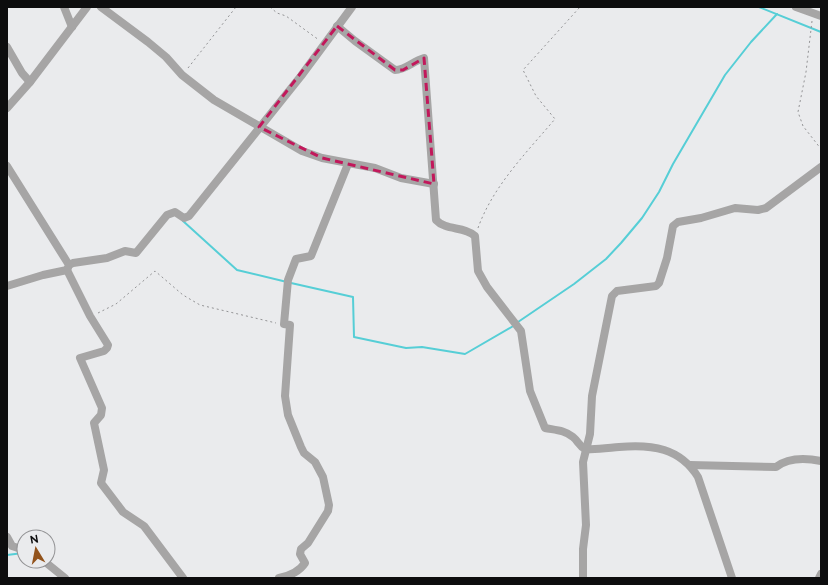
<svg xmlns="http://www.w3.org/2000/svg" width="828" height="585" font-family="Raleway,sans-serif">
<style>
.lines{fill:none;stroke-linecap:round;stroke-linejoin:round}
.stream{stroke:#56ced6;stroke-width:2}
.path{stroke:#939395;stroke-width:1;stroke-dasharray:2 3;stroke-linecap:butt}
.minor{stroke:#a6a5a5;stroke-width:8}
.marked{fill:none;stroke:#c2185b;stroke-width:3;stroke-dasharray:8 5;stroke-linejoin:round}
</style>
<rect width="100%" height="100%" fill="#eaebed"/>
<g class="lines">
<!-- stream -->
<g class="stream">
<polyline points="759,7 821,32"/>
<polyline points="183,221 237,270 287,282"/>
<polyline points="291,283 353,297 354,337 406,348 422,347 465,354 515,325"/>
<polyline points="518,322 574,284 606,259 621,243 642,218 659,192 673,164 725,75 751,42 777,14"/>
<polyline points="7,555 23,553"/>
</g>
<!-- path -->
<g class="path">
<polyline points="270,7 277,13 286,16 319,40"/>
<polyline points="812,21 806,72 798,112 803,126 821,149"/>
<polyline points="188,68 236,7"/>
<path d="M478,228C493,186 527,152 555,119L536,96L523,70L580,7"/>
<polyline points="98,313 116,304 155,271 183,295 200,305 276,323"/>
</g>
<!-- minor -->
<g class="minor">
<polyline points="64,7 72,27"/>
<polyline points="101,7 148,42 166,57 182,75 214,100 302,151 322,158 375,168 401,178 434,184"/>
<polyline points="796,7 821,16"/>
<path d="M337,26L355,41L395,70C406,70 413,61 424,58L436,220C446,231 464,226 475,236L478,271L487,287L521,331L530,391L545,428C555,430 565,430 573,437C578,441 579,446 585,449C596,450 608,448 619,447C652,444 680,448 698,477L732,578"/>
<polyline points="7,47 22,73 30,82"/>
<polyline points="7,108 30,82 87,7"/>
<polyline points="7,166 69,265 67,270"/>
<polyline points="69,265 73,263 107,258 125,251 136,253 167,215 175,212 184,218 189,216 301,76 352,7"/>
<polyline points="7,286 43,275 67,270 90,316 108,345 107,348 104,351 80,358 102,408 101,415 94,423 104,470 101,483 123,512 144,526 183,578"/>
<path d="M690,465L776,467C789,457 806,458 821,461"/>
<polyline points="7,537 12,546 24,550"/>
<polyline points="44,561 65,578"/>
<path d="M279,578C289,576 299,572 305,563L300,554L301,549L308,543L328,511L329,505L323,477L315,462L304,453L301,447L288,415L285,396L290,325L284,324L288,280L296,259L311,256L348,164"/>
<polyline points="583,578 583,549 586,525 583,462 590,434 592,396 612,296 617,291 656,286 659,283 667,258 673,226 678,222 701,218 735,208 758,210 766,208 821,167"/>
<polyline points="819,578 821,574"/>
</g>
</g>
<!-- marked area -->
<path class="marked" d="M337,26L395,70H403L424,58L434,184L322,158L259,127Z"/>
<!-- border -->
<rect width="828" height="585" fill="none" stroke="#0d0d0e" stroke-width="16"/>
<!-- north arrow -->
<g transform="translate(36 549) rotate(350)"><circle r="19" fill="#eaebed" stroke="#929294"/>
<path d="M0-3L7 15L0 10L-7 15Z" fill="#92531c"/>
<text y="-6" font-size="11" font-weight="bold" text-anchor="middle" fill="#0d0d0e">N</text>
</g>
</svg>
